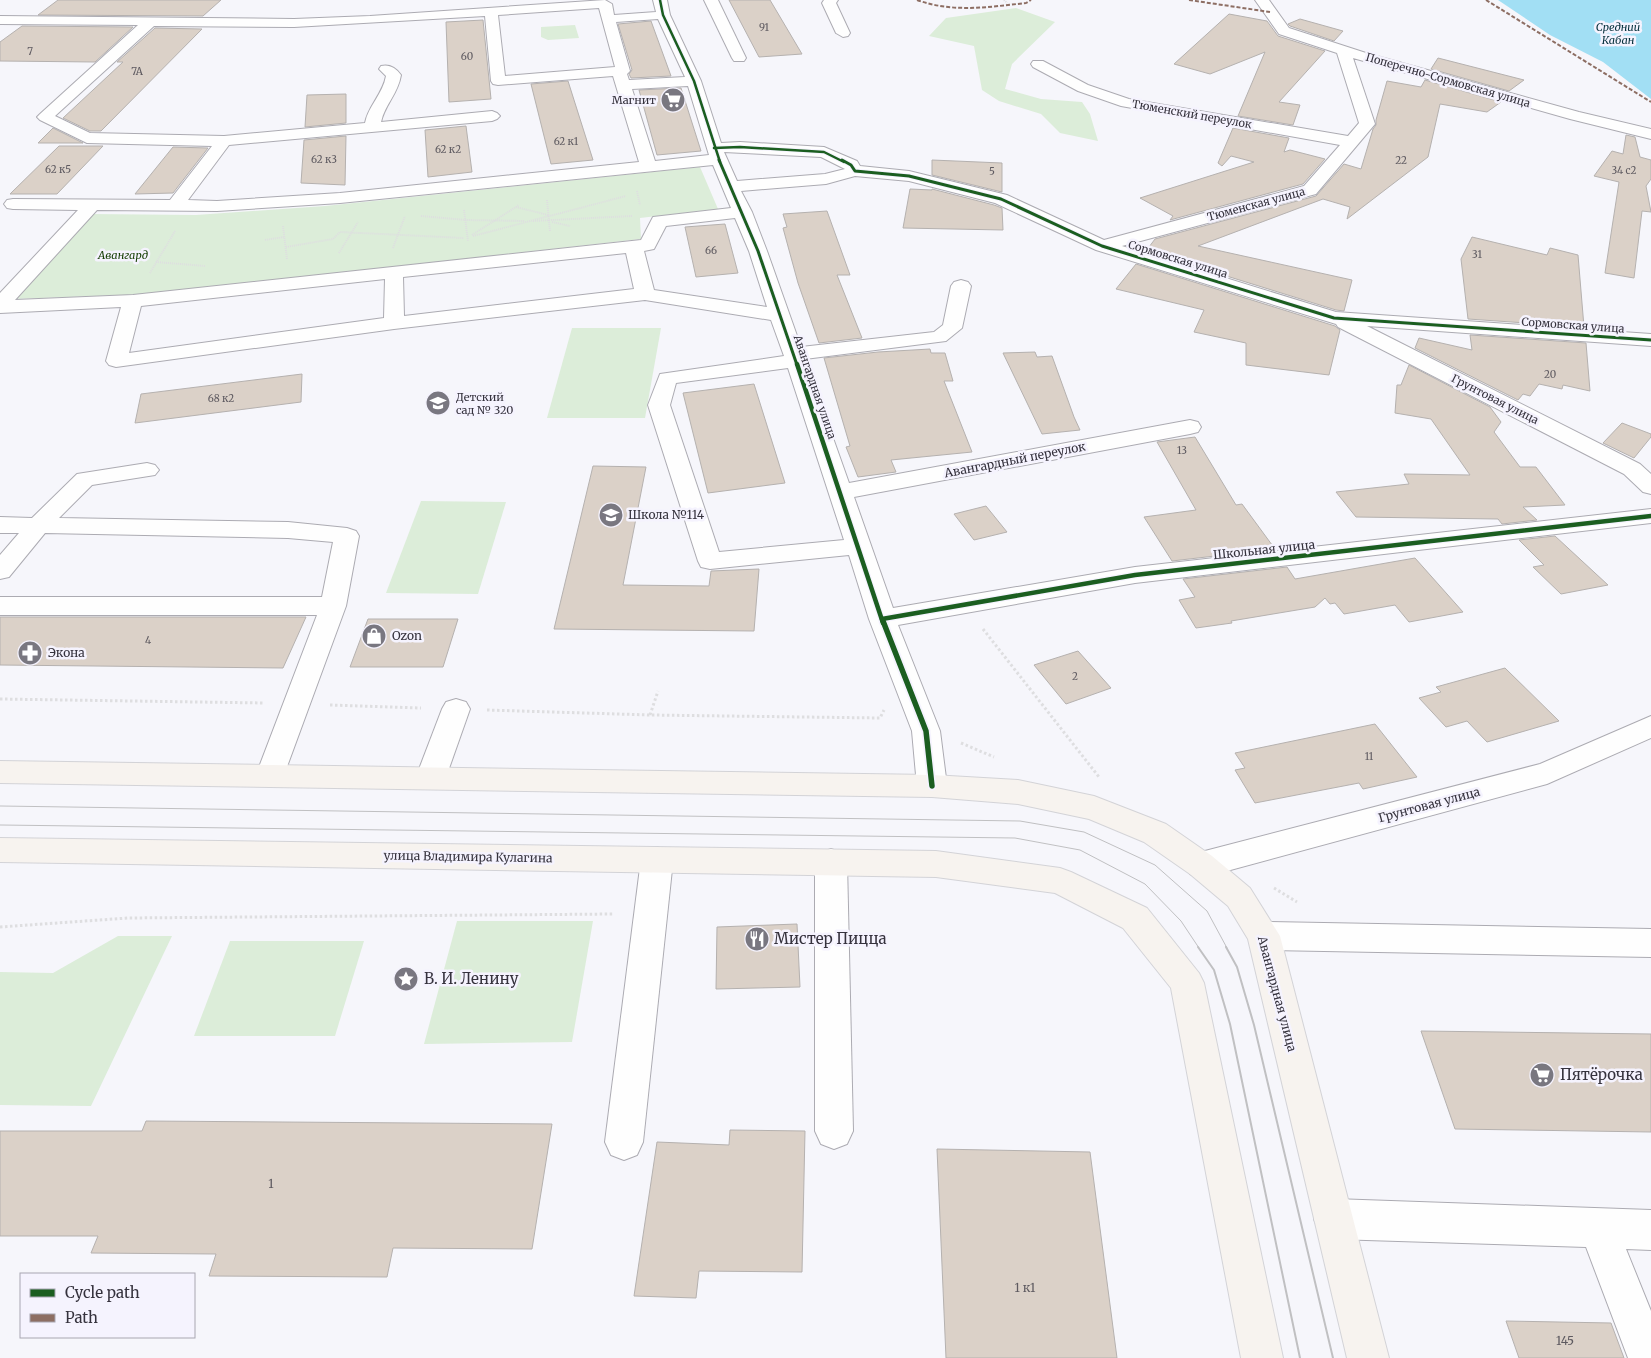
<svg xmlns="http://www.w3.org/2000/svg" width="1651" height="1358" font-family="Merriweather,serif">
<style>
.green{fill:#dcedd9}
.water{fill:#a2dff4}
.building{fill:#dbd1c8;stroke:#b5b1af}
.lines{fill:none;stroke-linecap:round;stroke-linejoin:round}
.minor-casing{stroke:#acabb2;stroke-width:2}
.major-casing{stroke:#d3d3d7;stroke-width:2}
.path-far1{stroke:#dedee0;stroke-width:2;stroke-dasharray:1 1;stroke-linecap:butt}
.path{stroke:#dedee0;stroke-width:3;stroke-dasharray:2.5 2.5;stroke-linecap:butt}
.minor{fill:#fefefe;fill-rule:evenodd}
.major{fill:#f7f3ef;fill-rule:evenodd}
.tram-far1{stroke:#c0c0c2;stroke-width:1}
.tram{stroke:#c0c0c2;stroke-width:2}
.quiet{stroke:#8d6e63;stroke-width:2;stroke-dasharray:4 2;stroke-linecap:butt}
.cycleway-far3-casing{stroke:#f5f3fe;stroke-width:4.5}
.cycleway-far2-casing{stroke:#f5f3fe;stroke-width:5}
.cycleway-far1-casing{stroke:#f5f3fe;stroke-width:7}
.cycleway-casing{stroke:#f5f3fe;stroke-width:9}
.cycleway-far3{stroke:#1b5e20;stroke-width:2.5}
.cycleway-far2{stroke:#1b5e20;stroke-width:3}
.cycleway-far1{stroke:#1b5e20;stroke-width:4.5}
.cycleway{stroke:#1b5e20;stroke-width:5.5}
.labels{text-anchor:middle;stroke-width:5;stroke-linejoin:round;paint-order:stroke}
.number-label{font-size:10px;fill:#5e5a60}
.far-water-label{font-size:11px;font-style:italic;fill:#032e3a;stroke:#f5f3fe}
.far-street-label{font-size:11px;fill:#35323d;stroke:#f5f3fe}
.far-poi-label{font-size:11px;fill:#35323d;stroke:#f5f3fe;text-anchor:end}
.far-park-label{font-size:11px;font-style:italic;fill:#133c00;stroke:#f5f3fe}
.street-label{font-size:12px;fill:#35323d;stroke:#f5f3fe}
.poi-label{font-size:12px;fill:#35323d;stroke:#f5f3fe;text-anchor:start}
.near-number-label{font-size:12px;fill:#5e5a60}
.near-poi-label{font-size:15px;fill:#35323d;stroke:#f5f3fe;text-anchor:start}
</style>
<rect width="100%" height="100%" fill="#f6f6fb"/>
<!-- green -->
<g class="green">
<polygon points="1016,8 1055,22 1012,64 1005,89 1041,99 1082,102 1090,114 1098,141 1060,133 1041,114 999,101 982,90 974,46 929,36 946,18"/>
<polygon points="575,25 579,38 548,40 541,37 541,27"/>
<polygon points="700,167 718,209 640,218 641,239 154,294 13,299 90,214 196,215 325,206"/>
<polygon points="572,328 661,328 645,418 547,418"/>
<polygon points="421,501 506,502 478,594 386,593"/>
<polygon points="457,921 593,921 572,1042 424,1044"/>
<polygon points="118,936 172,936 91,1106 0,1105 0,972 53,973"/>
<polygon points="230,941 364,941 335,1036 194,1036"/>
</g>
<!-- water -->
<polygon class="water" points="1498,0 1651,0 1651,99 1603,62 1550,35"/>
<!-- building -->
<g class="building">
<polygon points="58,0 221,0 203,16 38,15"/>
<polygon points="729,0 770,0 802,54 759,57"/>
<polygon points="1229,14 1267,21 1278,36 1325,51 1279,102 1300,105 1293,125 1238,116 1265,52 1210,74 1174,64"/>
<polygon points="1300,19 1343,31 1334,41 1290,26 1288,24"/>
<polygon points="483,20 491,99 449,102 446,22"/>
<polygon points="651,21 671,76 631,78 629,74 632,70 618,24"/>
<polygon points="22,26 133,27 95,62 0,61 0,42"/>
<polygon points="155,28 202,29 101,131 90,131 63,118 123,62 117,62"/>
<polygon points="1438,58 1524,80 1509,91 1431,69"/>
<polygon points="1425,80 1501,102 1487,112 1440,104 1428,157 1347,219 1350,207 1323,199 1198,246 1352,280 1344,311 1336,310 1146,251 1155,239 1316,196 1344,164 1361,169 1373,129 1376,125 1376,120 1387,81 1421,87"/>
<polygon points="568,81 593,160 551,164 531,84"/>
<polygon points="681,88 701,151 657,155 639,90"/>
<polygon points="346,94 346,123 305,127 307,95"/>
<polygon points="466,126 472,172 428,177 425,130"/>
<polygon points="53,128 83,143 38,143"/>
<polygon points="1233,128 1289,138 1284,152 1290,150 1325,159 1303,184 1170,220 1173,216 1140,198 1254,162 1231,156 1222,166 1218,163"/>
<polygon points="1626,135 1635,137 1640,157 1651,160 1651,179 1646,186 1651,212 1642,211 1634,278 1605,273 1619,182 1594,176 1612,151 1623,154"/>
<polygon points="346,136 345,185 301,183 304,140"/>
<polygon points="59,146 103,146 57,194 10,194"/>
<polygon points="173,147 208,148 173,193 135,194"/>
<polygon points="932,160 1002,163 1002,192 932,175"/>
<polygon points="910,189 932,190 932,189 994,205 1002,208 1003,230 903,228"/>
<polygon points="827,211 850,275 837,275 862,338 819,343 798,283 783,228 787,227 783,214"/>
<polygon points="725,224 738,273 696,277 685,227"/>
<polygon points="1472,237 1547,255 1550,248 1578,255 1584,327 1468,319 1461,259"/>
<polygon points="1136,264 1335,326 1340,330 1329,375 1246,365 1246,343 1194,332 1204,310 1116,289"/>
<polygon points="1470,335 1586,343 1590,391 1563,385 1562,389 1539,384 1530,396 1523,394 1518,400 1415,348 1419,338 1472,350"/>
<polygon points="930,349 931,353 945,353 953,381 944,381 972,452 891,460 896,472 858,477 846,447 850,446 824,358 878,352"/>
<polygon points="1035,352 1037,357 1052,356 1074,417 1080,430 1042,434 1003,353"/>
<polygon points="1409,365 1490,407 1501,422 1494,432 1520,467 1536,467 1565,505 1523,507 1537,520 1502,524 1498,519 1356,517 1336,492 1409,484 1404,474 1470,475 1431,419 1395,413 1397,385 1401,385"/>
<polygon points="302,374 301,402 135,423 141,394"/>
<polygon points="754,384 785,483 708,493 683,393"/>
<polygon points="1622,423 1651,434 1651,437 1634,458 1603,443"/>
<polygon points="1195,437 1236,505 1242,504 1275,549 1172,561 1144,517 1196,510 1157,442"/>
<polygon points="593,466 646,467 623,585 709,586 711,571 759,569 754,631 554,629"/>
<polygon points="986,506 1007,532 974,540 954,514"/>
<polygon points="1555,536 1608,585 1561,594 1533,567 1544,565 1519,540"/>
<polygon points="1415,558 1463,612 1409,622 1395,605 1344,614 1335,603 1330,604 1325,598 1315,607 1231,621 1232,623 1196,628 1179,600 1195,597 1183,579 1287,567 1295,579"/>
<polygon points="0,617 306,617 283,668 0,665"/>
<polygon points="368,619 458,619 443,667 350,667"/>
<polygon points="1078,651 1111,688 1066,704 1034,665"/>
<polygon points="1505,668 1559,721 1487,742 1467,721 1446,727 1419,698 1441,692 1436,687"/>
<polygon points="1375,724 1417,777 1363,789 1359,783 1255,803 1235,770 1245,768 1235,753"/>
<polygon points="797,924 800,987 716,989 717,927"/>
<polygon points="1421,1031 1651,1034 1651,1132 1455,1129"/>
<polygon points="146,1121 552,1124 532,1249 393,1248 387,1277 209,1276 216,1254 91,1253 98,1236 0,1236 0,1131 142,1131"/>
<polygon points="730,1130 805,1131 802,1272 699,1271 696,1298 634,1296 657,1142 729,1145"/>
<polygon points="937,1149 1090,1152 1117,1358 946,1358"/>
<polygon points="1506,1321 1611,1323 1624,1358 1519,1358"/>
</g>
<g class="lines">
<defs>
<g id="minor">
<path d="M605,0L612,4L614,15L656,12L653,0H667L670,15L701,81L721,143L740,142L824,147L857,161L860,166L909,171L1007,195L1104,240L1304,186L1340,145L1121,106L1078,91L1033,67L1031,64L1033,61H1043L1088,85L1129,99L1348,136L1359,123L1337,53L1279,34L1255,0H1269L1289,28L1366,53L1579,112L1651,129V139L1570,119L1353,58L1375,124L1316,194L1122,246L1336,312L1651,334V346L1367,326L1640,464L1651,474V494L1643,492L1624,474L1338,327L1336,324L1096,250L995,203L909,181L855,176L826,184L741,191L752,212L767,251L801,347L934,332L943,325L951,286L954,282L961,280L968,282L971,286L962,328L946,341L805,359L849,483L1190,420L1198,422L1201,427L1198,432L1190,434L854,497L893,608L1135,567L1651,509V523L1135,583L898,625L940,731L947,786L943,794L932,797L921,794L917,786L912,731L869,619L849,555L710,569L701,567L698,561L648,405L660,374L784,356L771,320L645,300L394,329L116,367L109,365L106,361L121,307L0,313V293L78,210L13,209L7,208L4,204L7,200L13,199L170,200L212,146L87,143L40,120L37,117L40,114L138,25L0,24V16L294,19L370,16ZM599,8L615,67L505,76L498,15ZM485,16L491,81L493,84L498,85L613,76L639,162L340,193L217,201L188,200L229,145L492,121L497,119L500,116L497,113L492,111L381,122C385,104 398,94 401,75C396,68 389,64 381,66L379,69L386,76C383,94 368,106 365,123L224,136L90,133L55,116L154,26L294,27ZM658,19L685,77L629,80L627,74L630,71L616,22ZM688,86L709,155L655,161L632,89ZM724,152L821,157L845,169L825,174L737,181ZM713,165L731,208L653,217L641,240L133,295L15,300L97,210L217,211L340,203ZM735,218L749,251L767,307L654,290L644,251L654,249L666,226ZM626,253L634,289L404,316L403,277ZM385,279L384,318L129,353L141,306ZM788,368L844,540L719,552L670,405L676,383Z"/>
<polygon points="704,0 718,0 746,58 744,61 734,61 732,58"/>
<polygon points="824,0 838,0 836,3 850,33 848,36 843,37 836,33 822,3"/>
<polygon points="147,463 155,465 159,470 155,475 92,485 59,518 288,522 347,528 356,531 359,536 346,606 281,783 271,786 261,783 256,775 317,615 0,615 0,597 322,597 333,542 288,538 45,533 9,577 0,579 0,555 19,533 0,533 0,517 32,518 77,474"/>
<polygon points="456,699 466,702 470,709 446,777 441,785 431,788 421,785 416,777 442,709 446,702"/>
<polygon points="1651,716 1651,738 1547,784 1201,878 1190,874 1185,865 1190,856 1201,852 1540,764"/>
<polygon points="657,847 668,851 673,860 643,1142 637,1155 624,1160 611,1155 605,1142 641,860 646,851"/>
<polygon points="831,849 842,853 847,862 853,1131 847,1144 834,1149 821,1144 815,1131 815,862 820,853"/>
<polygon points="1264,922 1651,929 1651,957 1264,950 1252,946 1248,936 1252,926"/>
<polygon points="1334,1199 1651,1210 1651,1250 1626,1249 1651,1311 1651,1358 1628,1358 1586,1247 1334,1239 1320,1233 1314,1219 1320,1205"/>
</g>
<g id="major">
<polygon points="0,761 932,775 1018,780 1094,796 1166,824 1212,856 1250,888 1280,936 1389,1358 1347,1358 1248,939 1228,906 1190,874 1144,842 1089,819 1018,804 932,797 0,783"/>
<polygon points="0,838 936,851 1060,868 1071,872 1147,908 1199,973 1204,983 1283,1358 1241,1358 1171,988 1123,928 1055,893 936,877 0,862"/>
</g>
</defs>
<!-- minor casing -->
<use href="#minor" class="minor-casing"/>
<!-- major casing -->
<use href="#major" class="major-casing"/>
<!-- path-far1 -->
<g class="path-far1">
<polyline points="1004,0 1007,3"/>
<polyline points="637,191 640,205"/>
<polyline points="547,200 550,231"/>
<polyline points="516,207 548,215"/>
<polyline points="464,210 468,241"/>
<polyline points="421,216 466,220 525,221"/>
<polyline points="533,221 632,216"/>
<polyline points="552,222 570,226"/>
<polyline points="283,226 287,259"/>
<polyline points="472,235 519,205"/>
<polyline points="473,236 626,196"/>
<polyline points="265,240 284,237"/>
<polyline points="286,247 333,239 340,232 464,238"/>
<polyline points="393,248 405,216"/>
<polyline points="339,253 358,222"/>
<polyline points="156,262 205,266"/>
<polyline points="150,273 175,231"/>
</g>
<!-- path -->
<g class="path">
<polyline points="983,629 1099,777"/>
<polyline points="0,699 264,703"/>
<polyline points="330,705 421,708"/>
<polyline points="487,710 650,715 880,718 884,710"/>
<polyline points="650,715 658,691"/>
<polyline points="961,743 994,757"/>
<polyline points="1274,888 1297,902"/>
<polyline points="0,927 128,918 614,914"/>
</g>
<!-- minor -->
<use href="#minor" class="minor"/>
<!-- major -->
<use href="#major" class="major"/>
<!-- tram-far1 -->
<g class="tram-far1">
<polyline points="0,806 1020,821 1084,832 1155,865 1207,911 1227,948"/>
<polyline points="0,825 1015,838 1080,850 1145,884 1181,921 1199,948"/>
</g>
<!-- tram -->
<g class="tram">
<polyline points="1198,947 1214,970 1230,1024 1300,1358"/>
<polyline points="1226,947 1237,967 1254,1025 1333,1358"/>
</g>
<!-- quiet -->
<g class="quiet">
<path d="M917,0C953,13 989,7 1026,3L1031,0"/>
<polyline points="1189,0 1270,12"/>
<polyline points="1486,0 1651,102"/>
</g>
<defs>
<g id="cycleway-far3">
<polyline points="660,0 663,15 694,81 720,162"/>
<polyline points="714,148 740,147 824,152 844,162"/>
</g>
<g id="cycleway-far2">
<polyline points="719,160 758,251 797,365"/>
<polyline points="842,160 851,165 855,171 909,176 1001,199 1102,246 1334,318 1651,340"/>
</g>
<g id="cycleway-far1">
<polyline points="797,364 883,623"/>
<polyline points="882,619 1135,575 1651,516"/>
</g>
<polyline id="cycleway" points="883,621 926,731 932,786"/>
</defs>
<!-- cycleway-far3 casing -->
<use href="#cycleway-far3" class="cycleway-far3-casing"/>
<!-- cycleway-far2 casing -->
<use href="#cycleway-far2" class="cycleway-far2-casing"/>
<!-- cycleway-far1 casing -->
<use href="#cycleway-far1" class="cycleway-far1-casing"/>
<!-- cycleway casing -->
<use href="#cycleway" class="cycleway-casing"/>
<!-- cycleway-far3 -->
<use href="#cycleway-far3" class="cycleway-far3"/>
<!-- cycleway-far2 -->
<use href="#cycleway-far2" class="cycleway-far2"/>
<!-- cycleway-far1 -->
<use href="#cycleway-far1" class="cycleway-far1"/>
<!-- cycleway -->
<use href="#cycleway" class="cycleway"/>
</g>
<!-- icons -->
<defs>
<symbol id="supermarket-disc" viewBox="-11 -11 22 22"><circle r="9.5" fill="#797780" stroke="#f5f3fe"/><path d="M-6-5.5h2.5l.6 2H6L4.5 2H-2.5L-4.4-4H-6ZM-1.5 3.2a1.3 1.3 0 1 0 .1 0ZM3 3.2a1.3 1.3 0 1 0 .1 0Z" fill="#fff"/></symbol>
<symbol id="school-disc" viewBox="-11 -11 22 22"><circle r="9.5" fill="#797780" stroke="#f5f3fe"/><path d="M0-5L7-2L0 1L-7-2ZM-4 1L0 2.5L4 1V4Q0 6-4 4Z" fill="#fff"/></symbol>
<symbol id="shop-disc" viewBox="-11 -11 22 22"><circle r="9.5" fill="#797780" stroke="#f5f3fe"/><path d="M-5-2.5h2.3a2.7 3.5 0 0 1 5.4 0H5L5.5 6h-11ZM-1.5-2.5h3a1.5 2.3 0 0 0-3 0Z" fill="#fff"/></symbol>
<symbol id="pharmacy-disc" viewBox="-11 -11 22 22"><circle r="9.5" fill="#797780" stroke="#f5f3fe"/><path d="M-2-6h4v4h4v4h-4v4h-4v-4h-4v-4h4Z" fill="#fff"/></symbol>
<symbol id="restaurant-disc" viewBox="-11 -11 22 22"><circle r="9.5" fill="#797780" stroke="#f5f3fe"/><path d="M-5-6h1v4h1v-4h1v4h1v-4h1v5L-1.5 .5V6h-2V.5L-5-1ZM5-6V6H3V1.5H1.5Q1.5-4 5-6Z" fill="#fff"/></symbol>
<symbol id="sight-disc" viewBox="-11 -11 22 22"><circle r="9.5" fill="#797780" stroke="#f5f3fe"/><path d="M0-6L1.8-2.2L6-1.7L2.9 1.2L3.7 5.4L0 3.3L-3.7 5.4L-2.9 1.2L-6-1.7L-1.8-2.2Z" fill="#fff"/></symbol>
</defs>
<g fill-rule="evenodd">
<use href="#supermarket-disc" x="659" y="86" width="28" height="28"/>
<use href="#school-disc" x="424" y="389" width="28" height="28"/>
<use href="#school-disc" x="597" y="501" width="28" height="28"/>
<use href="#shop-disc" x="360" y="622" width="28" height="28"/>
<use href="#pharmacy-disc" x="16" y="639" width="28" height="28"/>
<use href="#restaurant-disc" x="743" y="925" width="28" height="28"/>
<use href="#sight-disc" x="392" y="965" width="28" height="28"/>
<use href="#supermarket-disc" x="1528" y="1061" width="28" height="28"/>
</g>
<g class="labels">
<!-- number labels -->
<g class="number-label">
<text x="764" y="31">91</text>
<text x="30" y="55">7</text>
<text x="467" y="60">60</text>
<text x="137" y="75">7А</text>
<text x="566" y="145">62 к1</text>
<text x="448" y="153">62 к2</text>
<text x="324" y="163">62 к3</text>
<text x="1401" y="164">22</text>
<text x="58" y="173">62 к5</text>
<text x="1624" y="174">34 с2</text>
<text x="992" y="175">5</text>
<text x="711" y="254">66</text>
<text x="1477" y="258">31</text>
<text x="1550" y="378">20</text>
<text x="221" y="402">68 к2</text>
<text x="1182" y="454">13</text>
<text x="148" y="644">4</text>
<text x="1075" y="680">2</text>
<text x="1369" y="760">11</text>
</g>
<!-- far-water labels -->
<g class="far-water-label">
<text x="1618" y="31">Средний<tspan x="1618" dy="13">Кабан</tspan></text>
</g>
<!-- far-street labels -->
<g class="far-street-label">
<text transform="translate(1448 80) rotate(16)" y="4">Поперечно-Сормовская улица</text>
<text transform="translate(1192 114) rotate(10)" y="4">Тюменский переулок</text>
<text transform="translate(1256 204) rotate(-15)" y="4">Тюменская улица</text>
<text transform="translate(1178 259) rotate(17)" y="4">Сормовская улица</text>
<text transform="translate(1573 325) rotate(4)" y="4">Сормовская улица</text>
<text transform="translate(815 387) rotate(71)" y="4">Авангардная улица</text>
<text transform="translate(1495 399) rotate(27)" y="4">Грунтовая улица</text>
</g>
<!-- far-poi labels -->
<g class="far-poi-label">
<text x="656" y="104">Магнит</text>
<text x="456" y="401" text-anchor="start">Детский<tspan x="456" dy="13">сад № 320</tspan></text>
</g>
<!-- far-park labels -->
<g class="far-park-label">
<text x="123" y="259">Авангард</text>
</g>
<!-- street labels -->
<g class="street-label">
<text transform="translate(1015 460) rotate(-11)" y="4">Авангардный переулок</text>
<text transform="translate(1264 550) rotate(-6)" y="4">Школьная улица</text>
<text transform="translate(1429 805) rotate(-15)" y="4">Грунтовая улица</text>
<text transform="translate(468 857) rotate(1)" y="4">улица Владимира Кулагина</text>
<text transform="translate(1277 994) rotate(75)" y="4">Авангардная улица</text>
</g>
<!-- poi labels -->
<g class="poi-label">
<text x="628" y="519">Школа №114</text>
<text x="392" y="640">Ozon</text>
<text x="48" y="657">Экона</text>
</g>
<!-- near-number labels -->
<g class="near-number-label">
<text x="271" y="1188">1</text>
<text x="1025" y="1292">1 к1</text>
<text x="1565" y="1345">145</text>
</g>
<!-- near-poi labels -->
<g class="near-poi-label">
<text x="774" y="944">Мистер Пицца</text>
<text x="424" y="984">В. И. Ленину</text>
<text x="1560" y="1080">Пятёрочка</text>
</g>
</g>
<!-- legend -->
<rect x="20" y="1273" width="175" height="65" fill="#f5f3fe" stroke="#a8a6b1"/>
<rect x="30" y="1289" width="25" height="8" fill="#1b5e20" stroke="#a8a6b1"/>
<text x="65" y="1298" font-size="15" fill="#35323d">Cycle path</text>
<rect x="30" y="1314" width="25" height="8" fill="#8d6e63" stroke="#a8a6b1"/>
<text x="65" y="1323" font-size="15" fill="#35323d">Path</text>
</svg>
